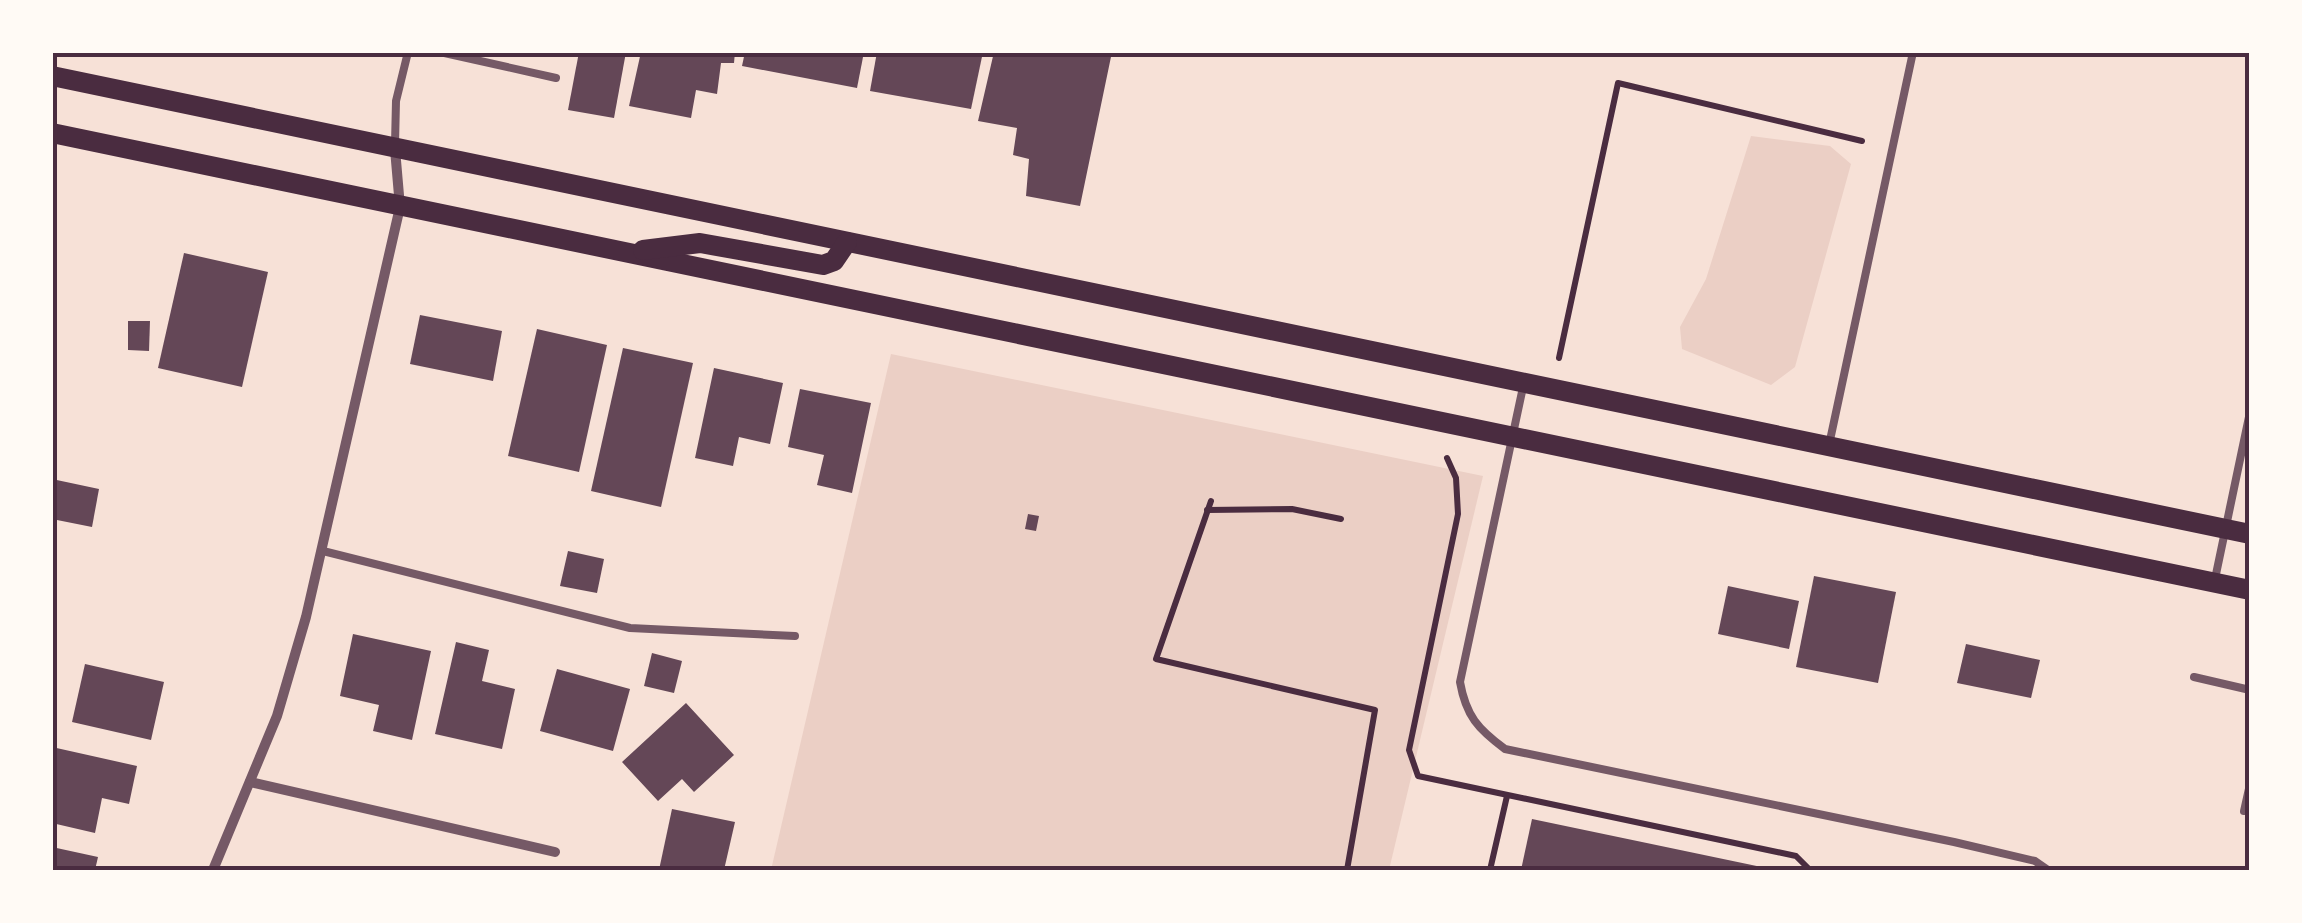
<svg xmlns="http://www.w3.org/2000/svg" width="2302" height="923" font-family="'Varela Round',sans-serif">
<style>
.green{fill:#ebcfc5}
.building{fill:#644757}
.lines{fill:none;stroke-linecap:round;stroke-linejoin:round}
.path{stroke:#4a2c40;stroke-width:6}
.service{stroke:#755966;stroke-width:8}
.minor{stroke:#755966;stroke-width:10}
.secondary{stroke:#4a2c40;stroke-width:20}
.neatline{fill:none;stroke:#4a2c40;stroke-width:4}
</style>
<rect width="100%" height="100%" fill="#f7e1d7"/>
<!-- green -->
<g class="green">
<polygon points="1751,136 1830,146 1851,164 1795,367 1771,385 1682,349 1680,327 1706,279"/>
<polygon points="891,354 1483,476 1389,870 771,870"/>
</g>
<!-- building -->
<g class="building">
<polygon points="579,52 626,52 614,118 568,110"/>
<polygon points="641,52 735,52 734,63 721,63 717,94 696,90 691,118 629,106"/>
<polygon points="745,52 864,52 857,88 742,66"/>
<polygon points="877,52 983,52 971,109 870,91"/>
<polygon points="994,52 1112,52 1080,206 1026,196 1029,159 1013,155 1017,128 978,121"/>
<polygon points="184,253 268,272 242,387 158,368"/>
<polygon points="420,315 502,331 493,381 410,364"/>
<polygon points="128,321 150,321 149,351 128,350"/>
<polygon points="537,329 607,345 579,472 508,456"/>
<polygon points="623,348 693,363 661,507 591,491"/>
<polygon points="714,368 783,383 770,444 739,437 733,466 695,458"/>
<polygon points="800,389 871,403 852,493 817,485 824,455 788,447"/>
<polygon points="52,479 99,489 92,527 52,519"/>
<polygon points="1028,514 1039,516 1036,531 1025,529"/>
<polygon points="568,551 604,559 597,593 560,586"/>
<polygon points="1814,576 1896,592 1878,683 1796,667"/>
<polygon points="1728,586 1799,601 1789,649 1718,634"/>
<polygon points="353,634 431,651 412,740 373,731 379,705 340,696"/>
<polygon points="456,642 489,650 482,681 515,689 502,749 435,734"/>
<polygon points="1966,644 2040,660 2031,698 1957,683"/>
<polygon points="652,653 682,661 674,693 644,686"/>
<polygon points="85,664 164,682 151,740 72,722"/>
<polygon points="557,669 630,689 613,751 540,731"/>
<polygon points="686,703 734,755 694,792 682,779 658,801 622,762"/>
<polygon points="52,747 137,766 129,804 102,798 95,833 52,823"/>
<polygon points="672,809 735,822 724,870 659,870"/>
<polygon points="1532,819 1771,869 1771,870 1521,870"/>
<polygon points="52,847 98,857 95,870 52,870"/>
</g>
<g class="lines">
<!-- path -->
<g class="path">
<polyline points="1559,358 1618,83 1862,141"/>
<polyline points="1447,458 1456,478 1458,514 1409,750 1418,776 1796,856 1810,870"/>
<polyline points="1211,501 1156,659 1375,710 1347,870"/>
<polyline points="1207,510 1292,509 1341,519"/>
<polyline points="1490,870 1507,796"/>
</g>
<!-- service -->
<g class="service">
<polyline points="440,52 556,78"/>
<polyline points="395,144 396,101 408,52"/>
<path d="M1523,387L1460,682C1466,716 1478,729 1505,749L1954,842L2035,861L2048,870"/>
<polyline points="1829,445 1913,52"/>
<polyline points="323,551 630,628 795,636"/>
<polyline points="2215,579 2250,412"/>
<polyline points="2194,677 2250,690"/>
<polyline points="2244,811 2250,784"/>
</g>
<!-- minor -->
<g class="minor">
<polyline points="250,782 555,852"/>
<polyline points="213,870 277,716 306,617 400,207 395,149"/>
</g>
<!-- secondary -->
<g class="secondary">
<polyline points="52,76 2250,534"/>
<polyline points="52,133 2250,590"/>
<polyline points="643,250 700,243 823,265 834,261 847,242"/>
</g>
</g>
<!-- border -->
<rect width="2302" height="923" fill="none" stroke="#fffaf5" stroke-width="110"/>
<rect x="55" y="55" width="2192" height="813" class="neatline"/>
</svg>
